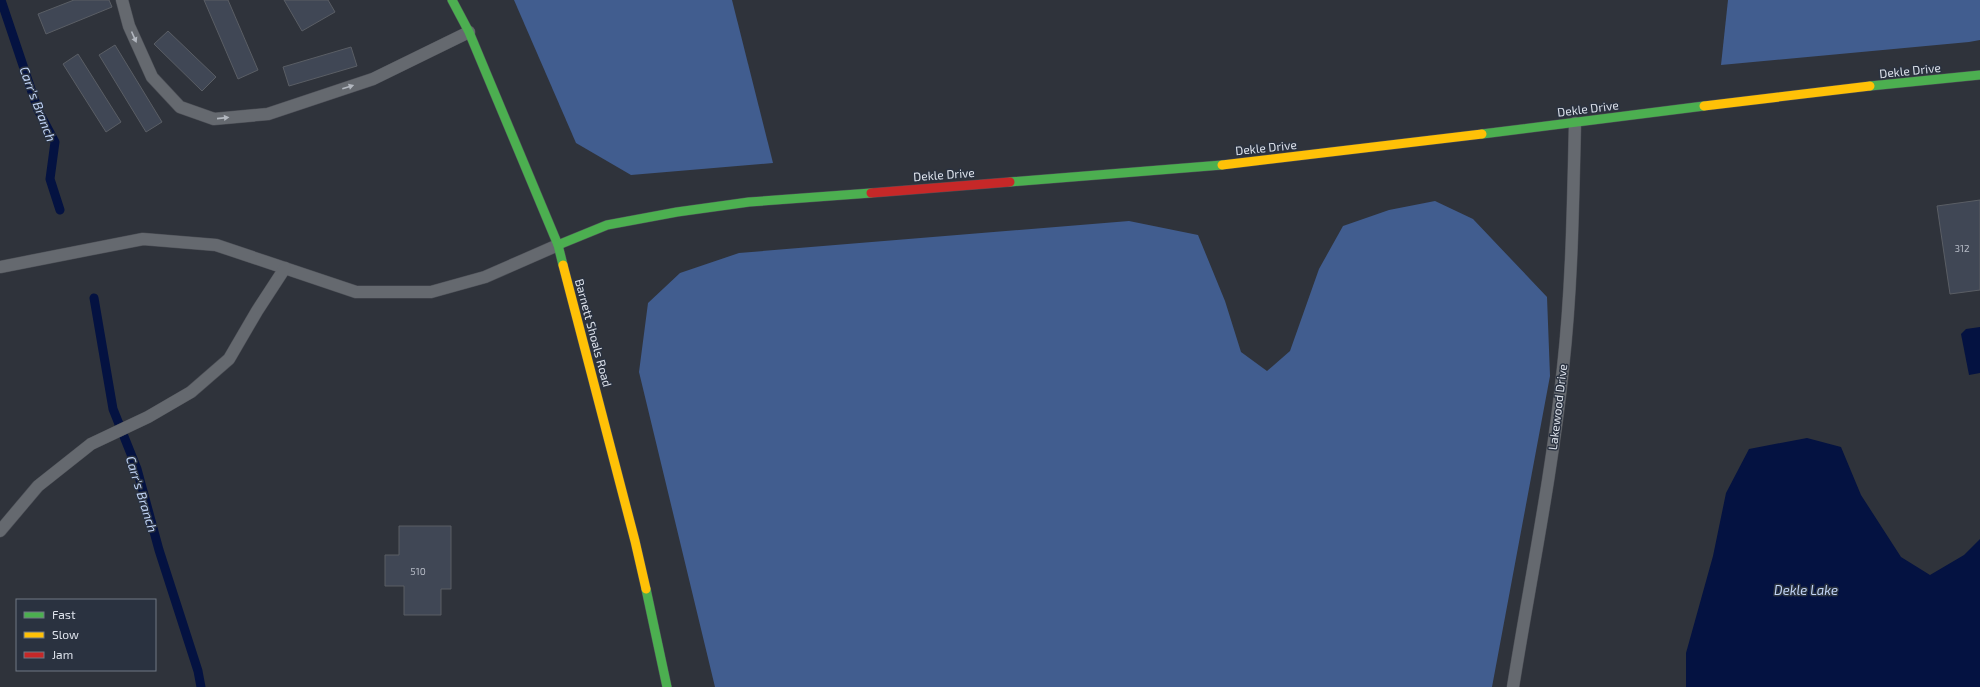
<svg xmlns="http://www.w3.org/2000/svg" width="1980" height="687" font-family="'Exo 2',sans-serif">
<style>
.forest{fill:#415d8f}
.water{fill:#041241}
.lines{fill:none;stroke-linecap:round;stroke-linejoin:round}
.stream{stroke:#041241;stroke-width:9}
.building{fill:#404755;stroke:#5a5e65}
.lane-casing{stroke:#4c4f56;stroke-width:13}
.fast-casing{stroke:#4c4f56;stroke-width:10}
.slow-casing{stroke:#4c4f56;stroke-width:10}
.jam-casing{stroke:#4c4f56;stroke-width:10}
.lane{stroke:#65696f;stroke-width:12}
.fast{stroke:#4caf50;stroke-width:9}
.slow{stroke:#ffc107;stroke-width:9}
.jam{stroke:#c62828;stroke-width:9}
.oneway{fill:#b2b7bf}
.labels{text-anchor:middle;stroke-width:3;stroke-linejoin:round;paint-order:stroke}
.number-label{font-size:10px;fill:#b5bac5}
.street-label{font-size:12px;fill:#dce1ea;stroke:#2a3240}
.water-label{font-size:13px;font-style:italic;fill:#c1d4f6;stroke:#2a3240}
</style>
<rect width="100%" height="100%" fill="#2f333b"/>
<!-- forest -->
<g class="forest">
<polygon points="514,0 732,0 773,163 631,175 576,143"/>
<polygon points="1728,0 1980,0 1980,40 1969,42 1721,65"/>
<polygon points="1435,201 1473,219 1547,297 1550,376 1492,687 715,687 639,372 648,303 680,273 739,253 1129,221 1198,235 1225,301 1241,352 1267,371 1290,351 1319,269 1343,226 1389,210"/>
</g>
<!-- water -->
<g class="water">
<polygon points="1980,327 1980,373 1969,375 1961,334 1966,329"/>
<polygon points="1807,438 1841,447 1861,495 1901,557 1930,575 1964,555 1980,539 1980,687 1686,687 1686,653 1713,556 1726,493 1749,449"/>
</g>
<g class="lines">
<!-- stream -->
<g class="stream">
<polyline points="1,0 38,110 55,142 50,179 60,210"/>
<polyline points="94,298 113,409 137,469 159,550 198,671 201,687"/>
</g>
</g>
<!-- building -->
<g class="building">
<polygon points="74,0 109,0 112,7 46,34 38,14"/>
<polygon points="204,0 228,0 258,70 238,79"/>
<polygon points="284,0 328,0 335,12 302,31"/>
<polygon points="168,31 216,77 202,91 154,44"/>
<polygon points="115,45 162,122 146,132 99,55"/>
<polygon points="351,47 357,66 289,86 283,67"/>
<polygon points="78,54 121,122 106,132 63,64"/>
<polygon points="1980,200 1980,290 1950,294 1937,206"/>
<polygon points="399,526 451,526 451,589 441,589 441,615 404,615 404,586 385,586 385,555 399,555"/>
</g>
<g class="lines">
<defs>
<g id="lane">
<polyline points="122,0 129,26 152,77 180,107 214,119 268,114 373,79 469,32"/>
<polyline points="0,267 143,239 216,245 356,292 431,292 485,277 558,245"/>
<polyline points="0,531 38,486 91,444 148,417 191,392 229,359 257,311 285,268"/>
<path d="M1513,687C1530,581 1552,475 1563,368C1572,286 1573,205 1575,123"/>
</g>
<g id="fast">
<polyline points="452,0 469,32 558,245 563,265"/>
<polyline points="1870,86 1980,75"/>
<polyline points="1482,134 1704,106"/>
<polyline points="1010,182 1222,165"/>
<polyline points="558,245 607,225 677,212 749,202 871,193"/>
<polyline points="646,589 667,687"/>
</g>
<g id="slow">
<polyline points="1704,106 1870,86"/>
<polyline points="1222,165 1482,134"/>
<polyline points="563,265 635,541 646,589"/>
</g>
<polyline id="jam" points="871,193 1010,182"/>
</defs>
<!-- lane casing -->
<use href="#lane" class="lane-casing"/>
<!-- fast casing -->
<use href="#fast" class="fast-casing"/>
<!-- slow casing -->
<use href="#slow" class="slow-casing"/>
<!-- jam casing -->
<use href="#jam" class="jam-casing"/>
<!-- lane -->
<use href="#lane" class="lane"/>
<!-- fast -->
<use href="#fast" class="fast"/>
<!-- slow -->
<use href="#slow" class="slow"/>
<!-- jam -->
<use href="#jam" class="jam"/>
</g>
<!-- one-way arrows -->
<defs><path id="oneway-solid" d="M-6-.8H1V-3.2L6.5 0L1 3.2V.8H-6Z"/></defs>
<g class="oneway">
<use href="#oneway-solid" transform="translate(134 37) rotate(66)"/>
<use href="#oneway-solid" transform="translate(348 87) rotate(-18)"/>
<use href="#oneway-solid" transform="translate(223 118) rotate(-6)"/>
</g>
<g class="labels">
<!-- number labels -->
<g class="number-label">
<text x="1962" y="252">312</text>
<text x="418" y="575">510</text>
</g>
<!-- street labels -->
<g class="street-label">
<text transform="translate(1910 71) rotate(-6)" y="4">Dekle Drive</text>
<text transform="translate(1588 109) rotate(-7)" y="4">Dekle Drive</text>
<text transform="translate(1266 148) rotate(-6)" y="4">Dekle Drive</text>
<text transform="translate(944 175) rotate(-4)" y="4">Dekle Drive</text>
<text transform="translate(593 333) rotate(75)" y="4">Barnett Shoals Road</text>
<text transform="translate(1558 407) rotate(-83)" y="4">Lakewood Drive</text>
</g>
<!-- water labels -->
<g class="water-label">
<text transform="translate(38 104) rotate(69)" y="5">Carr's Branch</text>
<text transform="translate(142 494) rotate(73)" y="5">Carr's Branch</text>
<text x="1806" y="595">Dekle Lake</text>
</g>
</g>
<!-- legend -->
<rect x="16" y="599" width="140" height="72" fill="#2a3240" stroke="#717884"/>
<rect x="24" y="612" width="20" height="6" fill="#4caf50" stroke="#717884"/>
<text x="52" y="619" font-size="12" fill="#dce1ea">Fast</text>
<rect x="24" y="632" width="20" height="6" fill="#ffc107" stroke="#717884"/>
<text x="52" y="639" font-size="12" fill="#dce1ea">Slow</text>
<rect x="24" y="652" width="20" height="6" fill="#c62828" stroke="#717884"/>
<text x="52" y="659" font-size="12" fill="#dce1ea">Jam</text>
</svg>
